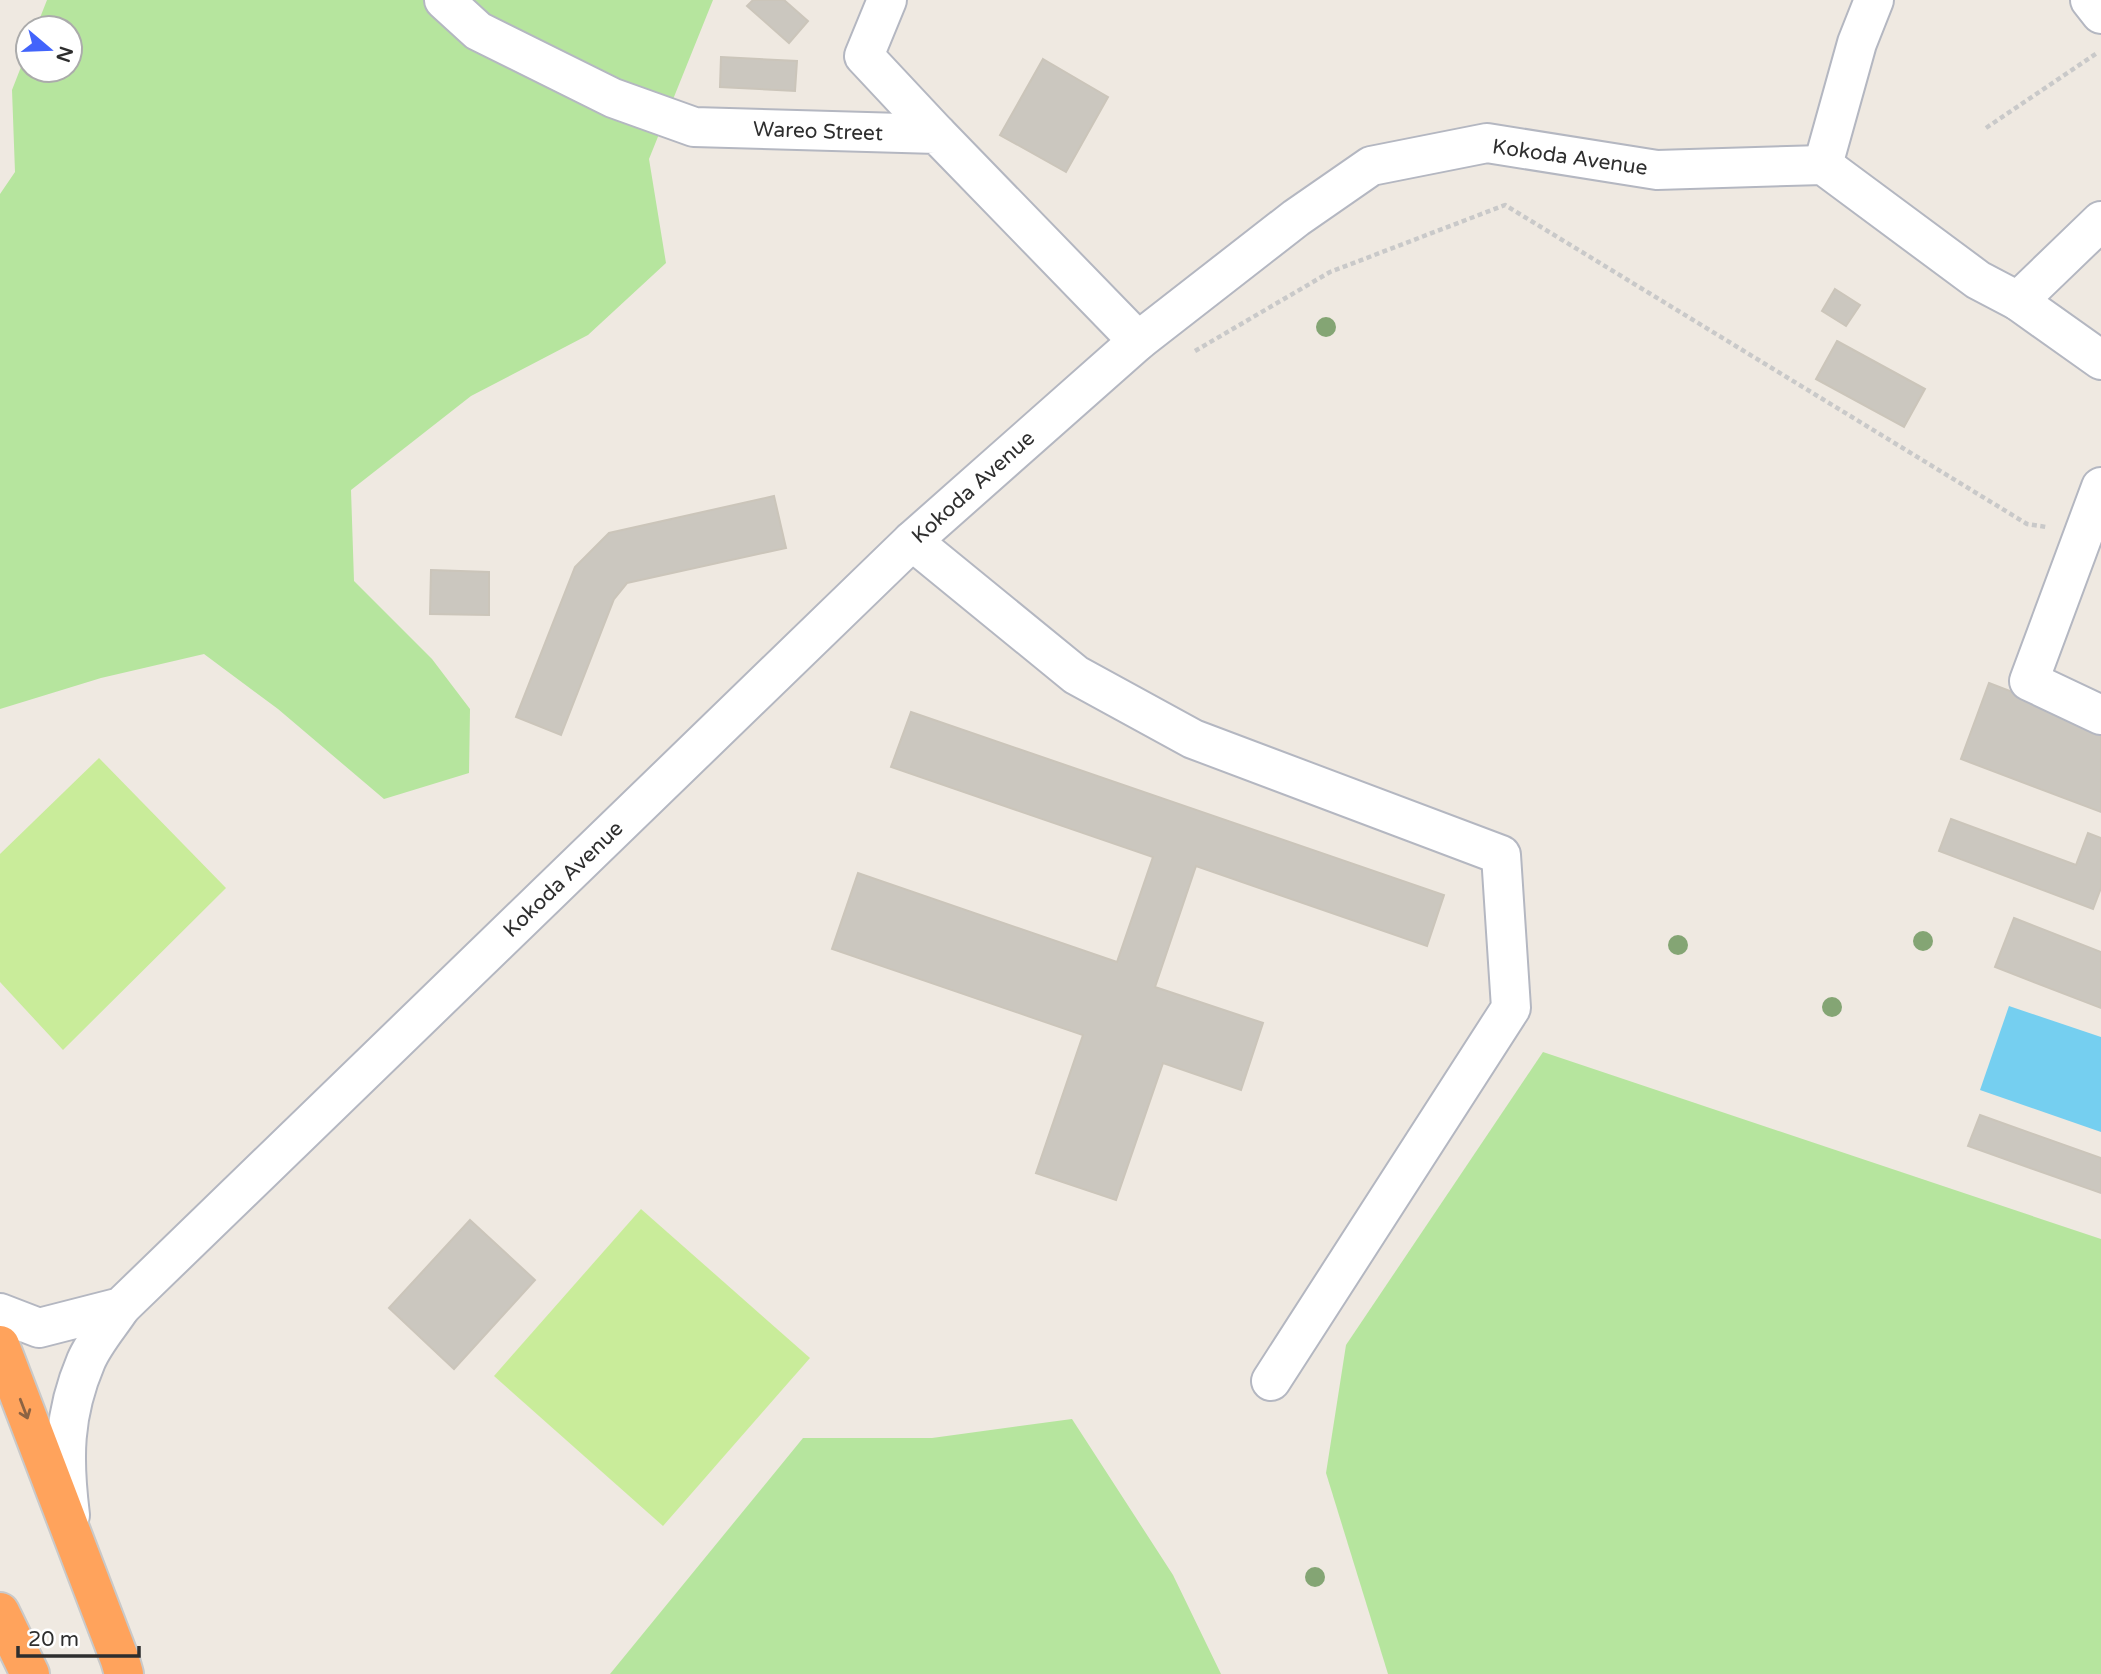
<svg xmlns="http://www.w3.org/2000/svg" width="2101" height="1674" font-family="'Varela Round',sans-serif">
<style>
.green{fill:#b6e59e}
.pitch{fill:#c9ec9a}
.water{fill:#75cff0}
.building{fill:#cbc7bf;stroke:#cbc5ba;stroke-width:2}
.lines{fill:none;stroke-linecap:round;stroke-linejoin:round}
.minor-casing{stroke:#b4b7c1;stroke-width:42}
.highway-casing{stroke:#c9c9c9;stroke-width:42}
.path{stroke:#c9c9c9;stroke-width:4.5;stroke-dasharray:5 3.5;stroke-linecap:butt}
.minor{stroke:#fff;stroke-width:38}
.highway{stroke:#ffa35c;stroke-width:38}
.tree{fill:#84a574}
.oneway{stroke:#8c6343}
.labels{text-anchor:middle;stroke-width:5;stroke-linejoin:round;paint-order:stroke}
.street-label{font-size:21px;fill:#2e2e2e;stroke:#fff}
</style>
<rect width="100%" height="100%" fill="#efe9e1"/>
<!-- green -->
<g class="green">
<polygon points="47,0 713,0 649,159 666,263 588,335 471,396 351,490 354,581 432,659 470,709 469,773 384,799 278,709 204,654 101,678 0,709 0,194 15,172 12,90 28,49 28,70 70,70 70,28 36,28"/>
<polygon points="1543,1052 2101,1239 2101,1674 1388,1674 1326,1473 1346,1345"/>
<polygon points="1072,1419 1173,1575 1221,1674 610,1674 803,1438 932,1438"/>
</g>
<!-- pitch -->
<g class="pitch">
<polygon points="99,758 226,888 63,1050 0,982 0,854"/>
<polygon points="641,1209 810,1358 663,1526 494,1376"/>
</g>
<!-- water -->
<polygon class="water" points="2009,1006 2101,1037 2101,1132 1980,1090"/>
<!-- building -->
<g class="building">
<polygon points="753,0 784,0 808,21 789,43 747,6"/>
<polygon points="721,57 797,61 795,91 720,87"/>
<polygon points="1043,59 1108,97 1066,172 1000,135"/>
<polygon points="1835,289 1860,305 1846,326 1822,311"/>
<polygon points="1837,341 1925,389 1904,427 1816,379"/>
<polygon points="774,496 786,548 627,583 614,599 561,735 516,717 575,567 609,533"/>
<polygon points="431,570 489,572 489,615 430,614"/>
<polygon points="1989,683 2101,726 2101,812 1961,759"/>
<polygon points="911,712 1444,895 1427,946 1196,866 1155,987 1263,1023 1241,1090 1163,1063 1116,1200 1036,1173 1083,1035 832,949 858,873 1117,962 1153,857 891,767"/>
<polygon points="1951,819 2076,865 2088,833 2101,838 2101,888 2093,909 1939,851"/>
<polygon points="2014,918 2101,952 2101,1008 1995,967"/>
<polygon points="1980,1115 2101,1158 2101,1193 1968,1146"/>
<polygon points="470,1220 535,1280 454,1369 389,1308"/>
</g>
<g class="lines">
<defs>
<g id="minor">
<polyline points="444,0 478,31 613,98 694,127 937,134 1138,341"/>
<polyline points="887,0 864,56 937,134"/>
<polyline points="2090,0 2101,14"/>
<polyline points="1823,165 1857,43 1874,0"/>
<polyline points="2018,301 2101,221"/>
<polyline points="2101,487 2029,681 2101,715"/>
<polyline points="912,541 1076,675 1193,739 1501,855 1511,1008 1271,1381"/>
<polyline points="0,1313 39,1328 121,1307 912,541 1138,341 1296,218 1371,166 1487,143 1657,170 1823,165 1978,280 2018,301 2101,360"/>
<path d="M70,1515C63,1459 63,1415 86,1361C94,1342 110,1324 121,1307"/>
</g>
<g id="highway">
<polyline points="0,1345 120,1660 124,1674"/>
<polyline points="0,1612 30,1674"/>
</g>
</defs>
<!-- minor casing -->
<use href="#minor" class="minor-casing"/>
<!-- highway casing -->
<use href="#highway" class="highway-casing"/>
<!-- path -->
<g class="path">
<polyline points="1986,128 2097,53"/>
<polyline points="1195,351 1330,272 1505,205 2027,524 2046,527"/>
</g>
<!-- minor -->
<use href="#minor" class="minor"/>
<!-- highway -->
<use href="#highway" class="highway"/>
</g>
<!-- trees -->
<g class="tree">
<circle cx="1326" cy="327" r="10"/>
<circle cx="1923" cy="941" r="10"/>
<circle cx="1678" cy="945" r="10"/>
<circle cx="1832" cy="1007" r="10"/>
<circle cx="1315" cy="1577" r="10"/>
</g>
<!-- one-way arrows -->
<defs><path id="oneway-shaft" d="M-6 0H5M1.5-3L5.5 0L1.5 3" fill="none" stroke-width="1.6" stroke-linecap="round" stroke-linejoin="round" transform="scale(1.75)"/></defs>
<use class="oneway" href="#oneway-shaft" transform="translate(24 1409) rotate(69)"/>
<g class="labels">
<!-- street labels -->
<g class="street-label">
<text transform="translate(818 131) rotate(2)" y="7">Wareo Street</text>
<text transform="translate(1570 157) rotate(8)" y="7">Kokoda Avenue</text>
<text transform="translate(973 487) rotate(-42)" y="7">Kokoda Avenue</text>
<text transform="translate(563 879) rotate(-44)" y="7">Kokoda Avenue</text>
</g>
</g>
<!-- north arrow -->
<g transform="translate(49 49) rotate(109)"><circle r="33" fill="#ffffff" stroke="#ababab" stroke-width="2"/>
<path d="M0-5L12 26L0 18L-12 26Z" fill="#4264fb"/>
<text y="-10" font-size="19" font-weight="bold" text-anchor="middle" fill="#2e2e2e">N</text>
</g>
<!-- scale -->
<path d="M18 1646v10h121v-10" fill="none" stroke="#2e2e2e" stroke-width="3.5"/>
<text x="28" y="1646" font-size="21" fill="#2e2e2e" stroke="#ffffff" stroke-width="5" paint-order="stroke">20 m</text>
</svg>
